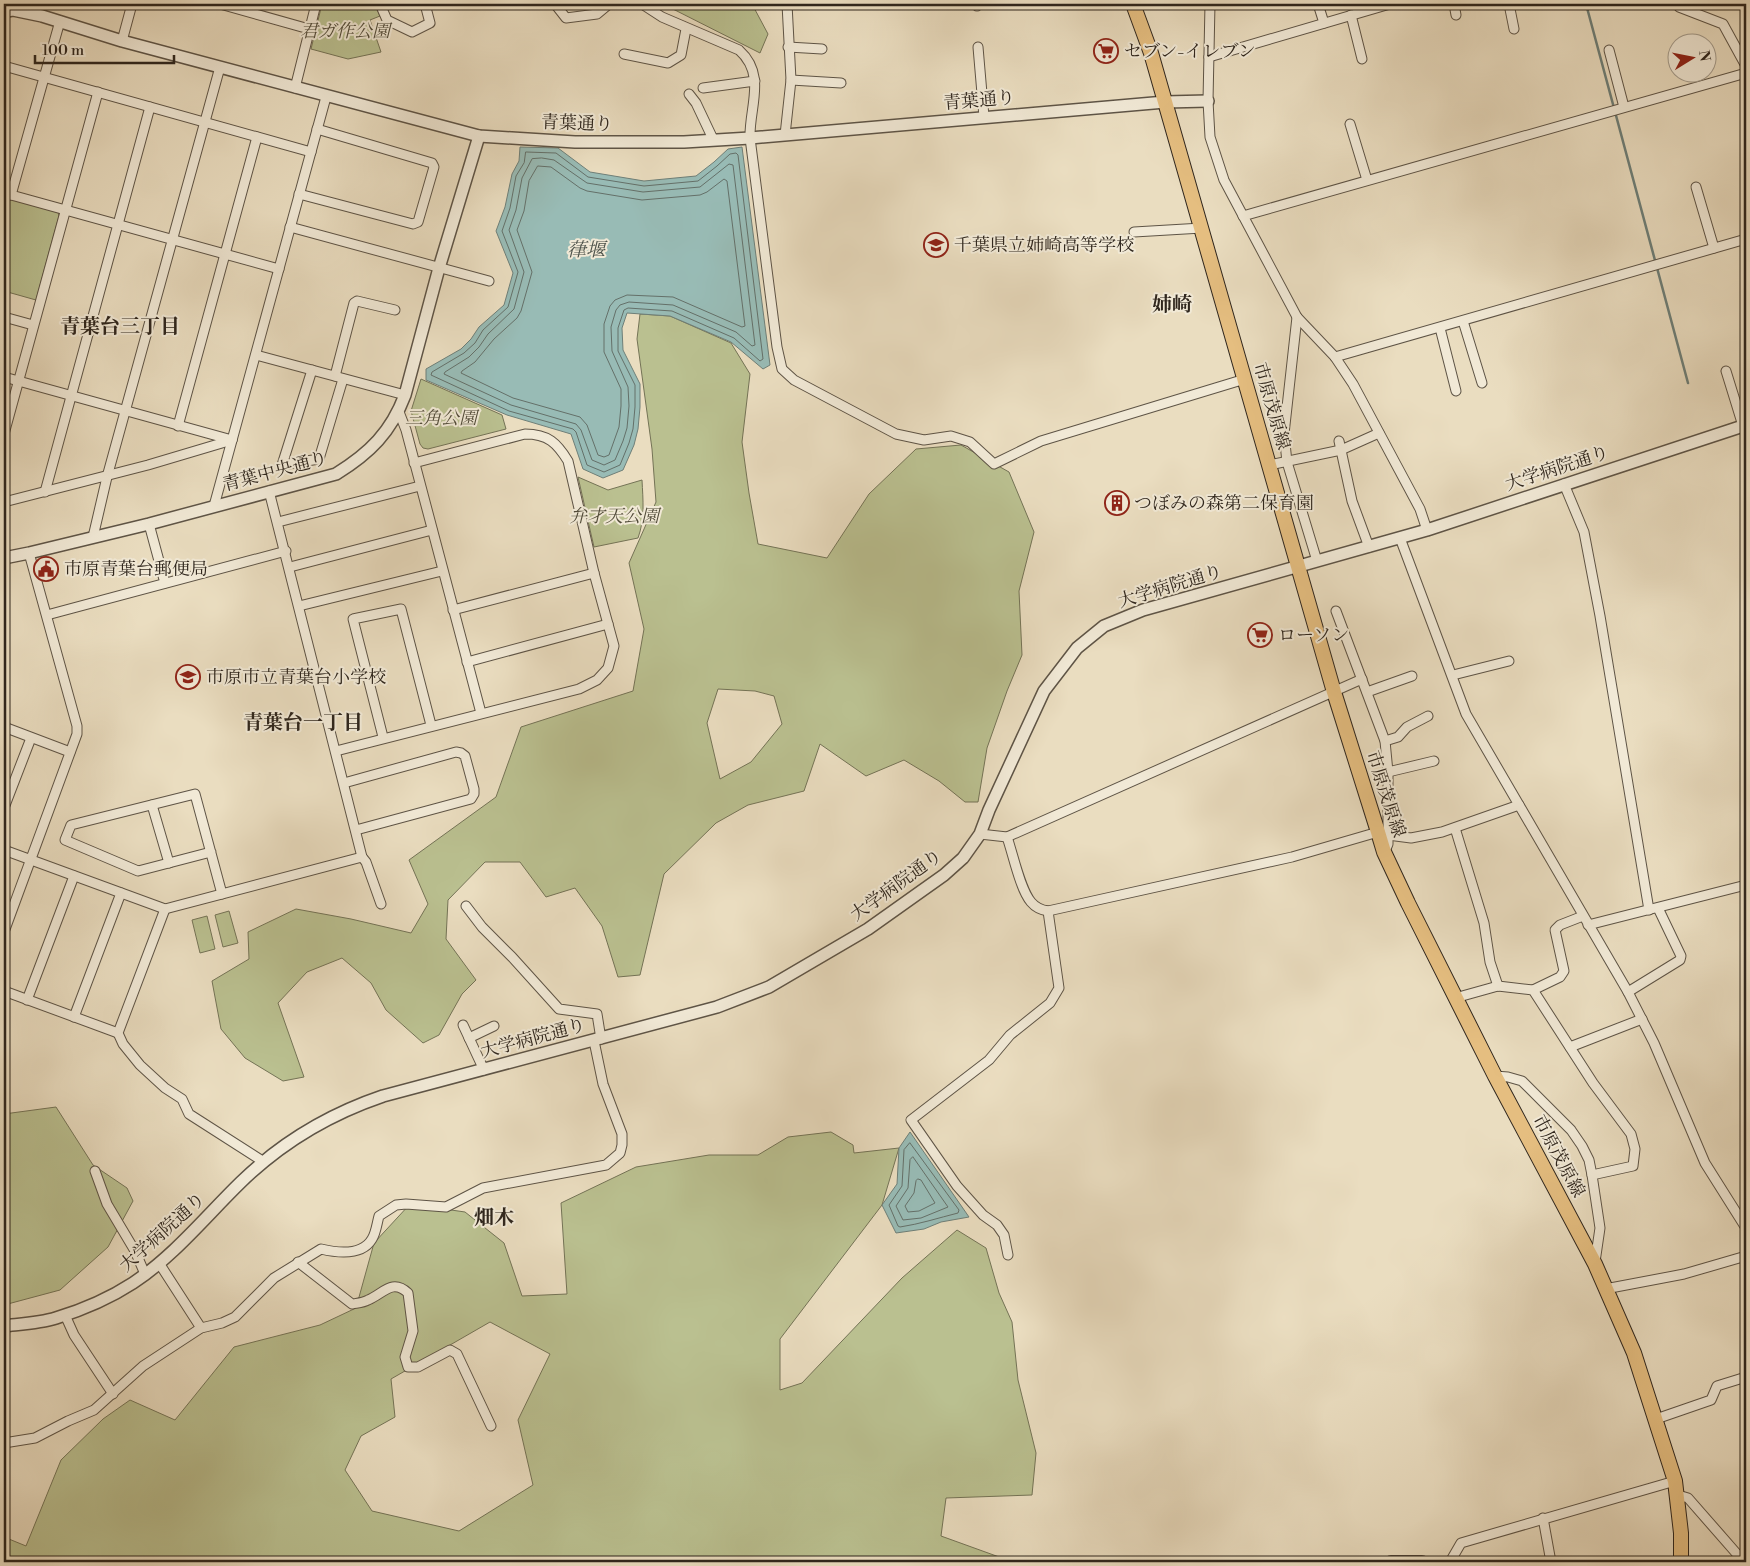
<svg xmlns="http://www.w3.org/2000/svg" width="1750" height="1566" font-family="'Libre Bodoni','Noto Serif JP',serif">
<style>
.green{fill:#bac090;stroke:#747356;fill-rule:evenodd}
.water{fill:#98bbb5;stroke:#6e7f78}
.lines{fill:none;stroke-linecap:round;stroke-linejoin:round}
.shore{stroke:#647069;stroke-width:1}
.stream{stroke:#6e7f78;stroke-width:2.5}
.minor-casing{stroke:#5e5446;stroke-width:11}
.tertiary-casing{stroke:#5e5446;stroke-width:14}
.primary-casing{stroke:#2f261d;stroke-width:16}
.minor{stroke:#f1e9d6;stroke-width:9}
.tertiary{stroke:#f1e9d6;stroke-width:11}
.primary{stroke:#e5be80;stroke-width:14}
.labels{text-anchor:middle;stroke-width:4;stroke-linejoin:round;paint-order:stroke}
.park-label{font-size:18px;font-style:italic;fill:#524c3a;stroke:#f1e9d6}
.poi-label{font-size:18px;fill:#2f261d;stroke:#f1e9d6;text-anchor:start}
.street-label{font-size:18px;fill:#2f261d;stroke:#f1e9d6}
.water-label{font-size:19px;font-style:italic;fill:#4e534b;stroke:#f1e9d6}
.quarter-label{font-size:20px;font-weight:bold;fill:#2f261d;stroke:#f1e9d6}
</style>
<rect width="100%" height="100%" fill="#eaddc0"/>
<filter id="stains"><feTurbulence type="fractalNoise" baseFrequency=".004" numOctaves="4"/><feColorMatrix values="0 0 0 0 .2 0 0 0 0 .09 0 0 0 0 .02 0 0 0 .5 -.17"/></filter>
<radialGradient id="worn" r=".72"><stop offset=".6" stop-color="#630" stop-opacity="0"/><stop offset="1" stop-color="#630" stop-opacity=".3"/></radialGradient>
<!-- green -->
<g class="green">
<polygon points="322,4 375,4 380,16 370,20 381,52 348,59 311,49"/>
<polygon points="663,4 752,4 768,34 760,53"/>
<polygon points="4,197 58,212 59,216 36,300 4,291"/>
<path d="M640,314L670,316L731,343L750,374L742,442L749,493L758,544L827,558L869,494L916,449L961,445L1009,472L1034,532L1019,591L1022,655L1007,691L987,748L978,802H965L939,781L904,760L866,776L820,744L804,791L748,805L716,823L664,874L640,975L618,977L602,926L575,888L546,897L520,862H485L448,900L446,939L476,980L462,994L439,1035L423,1043L386,1010L371,983L342,958L307,972L278,1003L304,1077L283,1081L245,1058L221,1029L212,981L249,959L248,932L296,909L351,919L411,933L428,904L409,860L496,797L521,727L633,691L644,629L629,563L656,502L652,449L637,339ZM718,689L755,691L774,696L782,724L751,762L720,779L707,723Z"/>
<polygon points="421,379 502,415 506,429 428,449 423,448 420,444 411,411"/>
<path d="M578,477L608,490L642,480C643,500 645,519 638,538L594,547Z"/>
<polygon points="229,911 238,943 223,947 215,915"/>
<polygon points="207,916 215,949 200,953 192,920"/>
<polygon points="56,1107 93,1165 127,1188 133,1201 108,1247 60,1290 4,1305 4,1114"/>
<path d="M831,1132L853,1145L854,1153L899,1148L882,1205L780,1339V1390L802,1383L902,1278L957,1230L986,1248L999,1293L1012,1322L1018,1380L1036,1453L1032,1495L946,1498L941,1536L1013,1562H4V1537L26,1546L61,1460L103,1419L130,1400L175,1420L234,1347L320,1325L356,1308L374,1243L410,1204L465,1212L504,1243L522,1296L567,1294L561,1203L636,1167L709,1155H758L788,1137ZM490,1322L550,1354L518,1420L533,1485L459,1531L372,1511L345,1470L361,1436L395,1417L391,1379Z"/>
</g>
<!-- water -->
<g class="water">
<polygon points="520,147 558,148 590,172 644,181 696,176 714,162 728,149 742,147 770,365 763,369 731,342 670,316 627,313 622,328 623,350 640,384 640,407 638,429 634,445 623,470 603,478 583,469 571,434 507,415 426,380 426,369 461,349 471,339 479,327 504,305 513,273 496,231 505,207 512,174 519,161"/>
<polygon points="910,1132 969,1217 941,1222 924,1229 896,1233 882,1205 897,1184 899,1148"/>
</g>
<g class="lines">
<!-- shore -->
<g class="shore">
<polygon points="526,152 556,153 588,177 644,186 698,181 717,166 730,154 736,153 738,155 763,359 760,361 734,338 672,311 628,308 624,310 618,328 618,351 635,385 635,407 633,429 629,443 620,465 604,472 587,465 576,432 573,429 509,411 431,375 432,372 464,353 475,343 483,330 508,307 518,272 502,231 510,208 516,176 524,163"/>
<polygon points="542,158 554,160 587,183 643,192 700,187 729,164 733,165 755,345 752,346 736,332 673,305 629,302 620,305 616,310 611,327 612,351 628,387 629,406 627,428 623,441 615,460 604,465 592,460 581,430 576,424 511,405 444,374 445,372 469,357 479,347 488,334 514,309 524,272 509,230 516,210 522,178 532,159"/>
<polygon points="538,166 551,167 580,188 587,191 642,200 700,195 707,192 724,179 727,181 745,326 742,327 673,297 627,295 615,300 610,306 604,324 604,352 621,389 621,406 619,427 609,455 604,457 598,455 587,425 580,417 513,398 461,373 462,371 475,362 494,339 517,318 521,311 532,272 517,230 524,211 529,181"/>
<path d="M910,1143L959,1210L958,1213C938,1218 920,1224 900,1227L898,1226L889,1205L902,1186L904,1150Z"/>
<polygon points="913,1157 948,1207 921,1218 903,1220 896,1206 908,1188 910,1160"/>
<polygon points="918,1179 921,1180 935,1203 919,1211 908,1212 905,1206 914,1193 916,1181"/>
</g>
<!-- stream -->
<polyline class="stream" points="1586,4 1688,383"/>
<defs>
<g id="minor">
<polyline points="220,4 309,29"/>
<polyline points="380,4 387,20 412,32 430,23 425,4"/>
<polyline points="555,4 566,18 597,14 609,4"/>
<path d="M642,4L662,17L739,50C767,75 749,107 750,138L777,347L782,369L794,380L896,434L924,440L951,436L970,442L994,464L1041,441L1245,379"/>
<polyline points="977,4 977,6"/>
<polyline points="1210,4 1208,101 1210,137 1224,180 1297,317 1335,357 1353,384 1420,509 1427,530"/>
<polyline points="1318,4 1324,23"/>
<polyline points="1454,4 1456,15"/>
<polyline points="1509,4 1514,29"/>
<polyline points="1679,7 1723,24 1746,66"/>
<polyline points="1351,15 1362,59"/>
<polyline points="122,41 132,4"/>
<polyline points="788,47 822,49"/>
<polyline points="978,47 984,117"/>
<polyline points="1609,50 1624,107"/>
<polyline points="624,54 668,63 681,55 686,29"/>
<polyline points="1209,57 1390,4"/>
<polyline points="4,66 311,152"/>
<polyline points="791,80 841,83"/>
<polyline points="295,88 316,4"/>
<polyline points="703,88 755,81"/>
<polyline points="689,94 696,103 713,139"/>
<polyline points="1350,124 1367,180"/>
<polyline points="785,135 791,80 787,4"/>
<polyline points="1696,187 1714,248"/>
<polyline points="4,193 279,269"/>
<polyline points="299,194 413,224 418,222 434,167 432,163 317,129"/>
<polyline points="11,195 60,21"/>
<polyline points="1243,216 1746,73"/>
<polyline points="290,227 489,281"/>
<polyline points="1134,232 1202,228"/>
<polyline points="4,317 33,325"/>
<polyline points="1297,317 1284,434 1287,462 1317,561"/>
<polyline points="1463,321 1482,383"/>
<polyline points="1440,328 1456,391"/>
<polyline points="256,355 405,395"/>
<polyline points="1335,357 1746,239"/>
<polyline points="312,370 282,465 319,459 343,379"/>
<polyline points="1726,371 1743,426"/>
<polyline points="335,376 354,303 357,301 395,310"/>
<polyline points="4,377 232,440"/>
<polyline points="399,412 406,430 481,713"/>
<polyline points="178,426 257,137"/>
<polyline points="4,434 98,92"/>
<polyline points="1339,441 1352,501 1369,547"/>
<polyline points="1269,465 1341,450 1379,433"/>
<polyline points="1564,484 1584,532 1600,616 1649,910"/>
<polyline points="269,491 362,857 366,862 381,904"/>
<polyline points="45,492 150,107"/>
<polyline points="4,502 148,465 232,440"/>
<polyline points="214,506 326,97"/>
<polyline points="278,522 420,486"/>
<polyline points="149,524 165,583"/>
<polyline points="93,537 107,477 220,67"/>
<polyline points="1400,538 1466,714 1628,992 1654,1043 1705,1163 1746,1228"/>
<polyline points="290,567 432,530"/>
<polyline points="299,606 442,571"/>
<polyline points="453,610 594,573"/>
<polyline points="1336,611 1385,741 1388,772 1388,844 1385,851"/>
<polyline points="47,615 286,551"/>
<polyline points="467,662 608,624"/>
<polyline points="1453,675 1509,661"/>
<polyline points="1367,692 1412,676"/>
<polyline points="4,727 70,752"/>
<polyline points="383,737 353,619 401,609 431,725"/>
<polyline points="1385,741 1398,737 1407,727 1428,716"/>
<path d="M336,751L579,689L597,680L608,668L614,646L594,573L568,461C557,443 548,434 525,434L414,463"/>
<polyline points="1388,772 1434,761"/>
<polyline points="344,783 456,752 461,753 465,756 474,789 474,794 471,799 356,830"/>
<polyline points="152,805 169,863"/>
<polyline points="4,808 31,738"/>
<polyline points="1455,828 1484,923 1490,962 1498,986"/>
<polyline points="980,834 1007,837 1362,679"/>
<polyline points="1388,835 1411,838 1442,832 1519,805"/>
<path d="M1007,837C1013,854 1020,889 1031,902C1036,908 1041,910 1048,911L1292,857L1378,832"/>
<polyline points="4,850 165,909 362,857"/>
<polyline points="211,852 138,871 65,840 71,825 195,794 222,894"/>
<polyline points="466,906 482,927 512,957 559,1009 597,1014 601,1039"/>
<polyline points="165,909 118,1033 123,1044 140,1065 165,1088 182,1099 189,1114 264,1162"/>
<polyline points="1588,925 1746,885"/>
<polyline points="4,932 77,734 77,726 29,553"/>
<polyline points="1533,990 1560,977 1564,971 1555,930 1560,925 1583,916"/>
<polyline points="4,991 118,1033"/>
<polyline points="1628,992 1680,960 1681,956 1658,908"/>
<polyline points="1455,998 1498,986 1533,990 1593,1083 1631,1134 1635,1149 1633,1166 1592,1175"/>
<polyline points="27,1000 74,876"/>
<polyline points="74,1017 121,893"/>
<polyline points="463,1025 484,1070"/>
<polyline points="469,1038 494,1026"/>
<polyline points="1570,1047 1642,1019"/>
<polyline points="1495,1076 1508,1077 1522,1081 1571,1130 1582,1146 1589,1160 1592,1175 1600,1228 1595,1262"/>
<polyline points="95,1171 107,1204 135,1251 145,1274"/>
<polyline points="1008,1255 1004,1235 997,1225 983,1215 957,1186 911,1120 989,1060 1010,1035 1050,1003 1059,988 1048,911"/>
<path d="M298,1262L352,1304C357,1303 363,1303 368,1300C383,1294 392,1278 408,1293L413,1331L405,1357L408,1367H418L450,1350L457,1354L491,1426"/>
<polyline points="159,1263 201,1328"/>
<polyline points="1605,1289 1684,1274 1746,1256"/>
<polyline points="65,1315 74,1335 113,1394"/>
<polyline points="1656,1419 1711,1400 1717,1386 1746,1377"/>
<path d="M4,1443L35,1438L68,1421L94,1410L143,1366L201,1328L222,1323L235,1317L274,1278L321,1249C338,1253 362,1256 372,1239C376,1233 377,1223 379,1216L396,1205L406,1204L446,1207L483,1188L606,1165L620,1153L622,1145V1134L603,1084L594,1041"/>
<polyline points="1678,1495 1688,1498 1744,1562"/>
<polyline points="1543,1518 1551,1562"/>
<polyline points="1450,1562 1461,1543 1675,1481"/>
</g>
<g id="tertiary">
<polyline points="4,12 13,10 42,16 122,41 479,136 575,142 684,142 750,138 1165,102 1208,101"/>
<path d="M4,558L29,553L149,524L336,474C370,453 391,432 405,395L439,268L479,136"/>
<path d="M4,1326C21,1324 40,1323 56,1318C82,1310 110,1298 133,1283C174,1256 206,1216 241,1182C281,1143 330,1114 383,1096L717,1007L769,987L868,929L944,875L963,858L980,834L989,810L1044,691L1077,648L1104,626L1143,610L1427,530L1746,425"/>
<polyline points="1391,1562 1422,1562"/>
</g>
<polyline id="primary" points="1133,4 1151,53 1334,692 1378,832 1384,852 1408,903 1495,1076 1595,1264 1634,1353 1675,1481 1681,1533 1681,1562"/>
</defs>
<!-- minor casing -->
<use href="#minor" class="minor-casing"/>
<!-- tertiary casing -->
<use href="#tertiary" class="tertiary-casing"/>
<!-- primary casing -->
<use href="#primary" class="primary-casing"/>
<!-- minor -->
<use href="#minor" class="minor"/>
<!-- tertiary -->
<use href="#tertiary" class="tertiary"/>
<!-- primary -->
<use href="#primary" class="primary"/>
</g>
<!-- icons -->
<defs>
<symbol id="supermarket-ring" viewBox="-11 -11 22 22"><circle r="9.5" fill="#f1e9d6" stroke="#8f2418" stroke-width="1.5"/><path d="M-6-5.5h2.5l.6 2H6L4.5 2H-2.5L-4.4-4H-6ZM-1.5 3.2a1.3 1.3 0 1 0 .1 0ZM3 3.2a1.3 1.3 0 1 0 .1 0Z" fill="#8f2418"/></symbol>
<symbol id="school-ring" viewBox="-11 -11 22 22"><circle r="9.5" fill="#f1e9d6" stroke="#8f2418" stroke-width="1.5"/><path d="M0-5L7-2L0 1L-7-2ZM-4 1L0 2.5L4 1V4Q0 6-4 4Z" fill="#8f2418"/></symbol>
<symbol id="building-ring" viewBox="-11 -11 22 22"><circle r="9.5" fill="#f1e9d6" stroke="#8f2418" stroke-width="1.5"/><path d="M-4-6H4V6H1V3H-1V6H-4ZM-2.5-4.3h1.7v1.8h-1.7ZM.8-4.3h1.7v1.8H.8ZM-2.5-1h1.7V.8h-1.7ZM.8-1h1.7V.8H.8Z" fill="#8f2418"/></symbol>
<symbol id="civic-ring" viewBox="-11 -11 22 22"><circle r="9.5" fill="#f1e9d6" stroke="#8f2418" stroke-width="1.5"/><path d="M-.6-6.5H3V-4.5H.6V-3L4-1V1h2V6H-6V1h2V-1L-.6-3ZM-1.2 2.5V6h2.4V2.5Z" fill="#8f2418"/></symbol>
</defs>
<g fill-rule="evenodd">
<use href="#supermarket-ring" x="1092" y="37" width="28" height="28"/>
<use href="#school-ring" x="922" y="231" width="28" height="28"/>
<use href="#building-ring" x="1103" y="489" width="28" height="28"/>
<use href="#civic-ring" x="32" y="555" width="28" height="28"/>
<use href="#supermarket-ring" x="1246" y="621" width="28" height="28"/>
<use href="#school-ring" x="174" y="663" width="28" height="28"/>
</g>
<g class="labels">
<!-- park labels -->
<g class="park-label">
<text x="345" y="37">君ガ作公園</text>
<text x="441" y="424">三角公園</text>
<text x="614" y="522">弁才天公園</text>
</g>
<!-- poi labels -->
<g class="poi-label">
<text x="1124" y="57">セブン-イレブン</text>
<text x="954" y="251">千葉県立姉崎高等学校</text>
<text x="1134" y="509">つぼみの森第二保育園</text>
<text x="64" y="575">市原青葉台郵便局</text>
<text x="1278" y="641">ローソン</text>
<text x="206" y="683">市原市立青葉台小学校</text>
</g>
<!-- street labels -->
<g class="street-label">
<text transform="translate(979 100) rotate(-5)" y="6">青葉通り</text>
<text transform="translate(577 123) rotate(2)" y="6">青葉通り</text>
<text transform="translate(1272 406) rotate(74)" y="6">市原茂原線</text>
<text transform="translate(1557 468) rotate(-18)" y="6">大学病院通り</text>
<text transform="translate(275 471) rotate(-15)" y="6">青葉中央通り</text>
<text transform="translate(1170 586) rotate(-17)" y="6">大学病院通り</text>
<text transform="translate(1386 794) rotate(72)" y="6">市原茂原線</text>
<text transform="translate(896 885) rotate(-36)" y="6">大学病院通り</text>
<text transform="translate(533 1038) rotate(-15)" y="6">大学病院通り</text>
<text transform="translate(1559 1156) rotate(62)" y="6">市原茂原線</text>
<text transform="translate(162 1232) rotate(-42)" y="6">大学病院通り</text>
</g>
<!-- water labels -->
<g class="water-label">
<text x="586" y="256">葎堰</text>
</g>
<!-- quarter labels -->
<g class="quarter-label">
<text x="1172" y="311">姉崎</text>
<text x="120" y="333">青葉台三丁目</text>
<text x="303" y="729">青葉台一丁目</text>
<text x="494" y="1224">畑木</text>
</g>
</g>
<!-- margin -->
<rect width="1750" height="1566" fill="none" stroke="#eaddc0" stroke-width="20"/>
<rect x="5" y="5" width="1740" height="1556" fill="none" stroke="#2f261d" stroke-width="2.5"/>
<rect x="10" y="10" width="1730" height="1546" fill="none" stroke="#2f261d"/>
<!-- north arrow -->
<g transform="translate(1692 58) rotate(80)"><circle r="24" fill="#f1e9d6" stroke="#a39b8c"/>
<path d="M0-4L9 19L0 12L-9 19Z" fill="#8f2418"/>
<text y="-8" font-size="14" font-weight="bold" text-anchor="middle" fill="#2f261d">N</text>
</g>
<!-- scale -->
<path d="M35 55v8h139v-8" fill="none" stroke="#2f261d" stroke-width="2.5"/>
<text x="42" y="55" font-size="15" fill="#2f261d" stroke="#f1e9d6" stroke-width="4" paint-order="stroke">100 m</text>
<rect width="100%" height="100%" filter="url(#stains)"/>
<rect width="100%" height="100%" fill="url(#worn)"/>
</svg>
